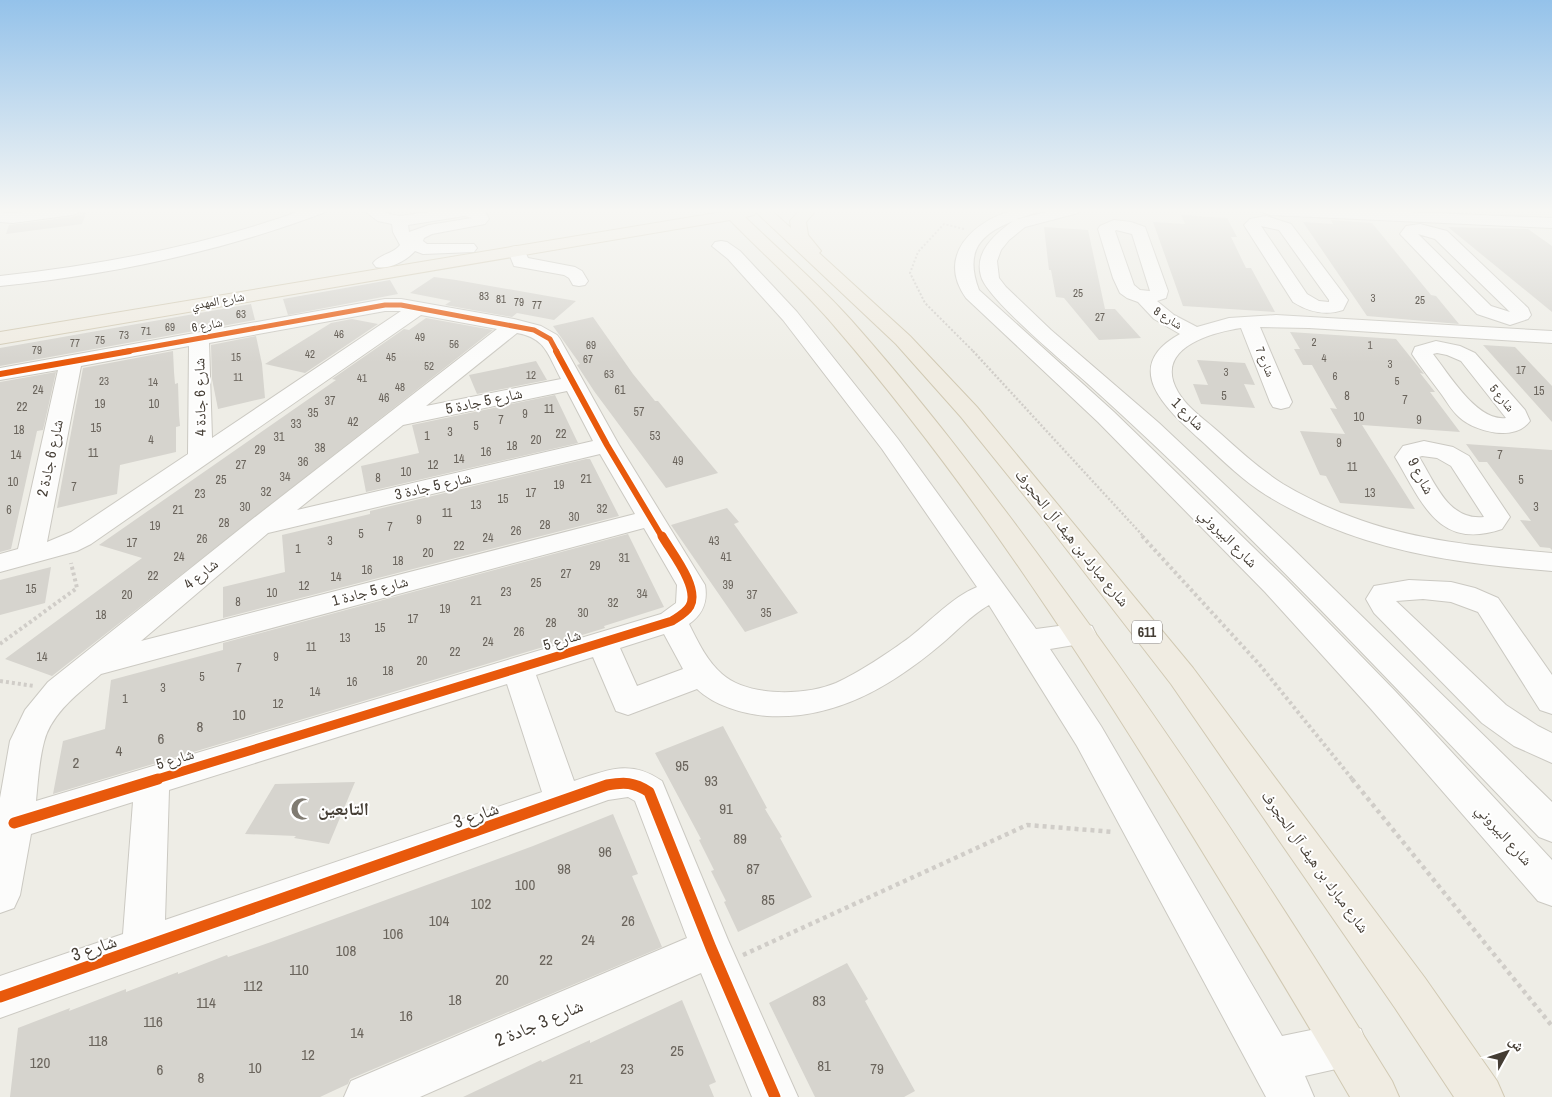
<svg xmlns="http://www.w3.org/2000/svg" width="1552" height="1097" font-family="'Archivo Narrow','Noto Naskh Arabic',sans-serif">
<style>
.building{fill:#d6d4ce}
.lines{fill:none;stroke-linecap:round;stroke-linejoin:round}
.minor-casing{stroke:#cbc9c2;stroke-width:2}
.major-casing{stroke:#d1c9b3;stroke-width:2}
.path-far3{stroke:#d0cdc8;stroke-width:2;stroke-dasharray:2 2;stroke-linecap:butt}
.path-far2{stroke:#d0cdc8;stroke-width:2.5;stroke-dasharray:2 2;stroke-linecap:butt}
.path-far1{stroke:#d0cdc8;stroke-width:4;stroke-dasharray:3 3;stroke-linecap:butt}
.path{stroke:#d0cdc8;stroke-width:4.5;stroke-dasharray:4 4;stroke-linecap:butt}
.minor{fill:#fcfcfb;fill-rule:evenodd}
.major{fill:#f0ece2;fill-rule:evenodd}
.cycleway-far3-casing{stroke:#fff;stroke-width:7}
.cycleway-far2-casing{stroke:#fff;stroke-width:9}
.cycleway-far1-casing{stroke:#fff;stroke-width:12}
.cycleway-casing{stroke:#fff;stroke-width:14}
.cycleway-far3{stroke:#e8590c;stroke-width:5}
.cycleway-far2{stroke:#e8590c;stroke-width:6}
.cycleway-far1{stroke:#e8590c;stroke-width:9}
.cycleway{stroke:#e8590c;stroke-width:11}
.labels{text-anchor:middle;stroke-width:4;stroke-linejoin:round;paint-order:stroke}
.far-number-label{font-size:11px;fill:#6a645c}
.far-street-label{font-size:12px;fill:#443d34;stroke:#fff}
.number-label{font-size:12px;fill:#6a645c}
.shield{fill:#fff;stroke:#7c7771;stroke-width:1}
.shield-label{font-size:14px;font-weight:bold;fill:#443d34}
.street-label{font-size:15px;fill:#443d34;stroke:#fff}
.near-number-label{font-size:15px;fill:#6a645c}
.near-poi-label{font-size:18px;font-weight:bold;fill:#443d34;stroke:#fff;text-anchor:start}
.near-street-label{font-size:18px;fill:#443d34;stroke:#fff}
</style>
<rect width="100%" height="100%" fill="#eeede6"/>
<!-- building -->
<g class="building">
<polygon points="82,210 87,210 82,224 6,234 9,225 72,217 79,215"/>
<polygon points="1181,215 1227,218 1237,237 1231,237 1246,268 1251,268 1275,312 1183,306 1153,222 1185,224"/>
<polygon points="1331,220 1372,223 1431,295 1436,296 1459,324 1367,316 1303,222 1333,224"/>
<polygon points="1044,227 1088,230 1105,309 1115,309 1141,338 1099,340 1064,298 1056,297 1051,270 1049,270"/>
<polygon points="1448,227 1528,229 1552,246 1552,312"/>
<polygon points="434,277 456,280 576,301 554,320 517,313 512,317 445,305 451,301 410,293"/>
<polygon points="390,280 398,294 288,315 283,299"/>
<polygon points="251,304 255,320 0,366 0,348"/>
<polygon points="593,317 633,374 655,401 658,401 718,473 666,488 594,391 577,365 580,364 553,326"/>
<polygon points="426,318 493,330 52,676 5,659 142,558 99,545 336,380 332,379 404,329 409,330"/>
<polygon points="352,319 378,324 305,373 265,364 331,323"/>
<polygon points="1290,332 1396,339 1424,374 1420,373 1435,392 1430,392 1460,432 1362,425 1415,509 1340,503 1326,476 1320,475 1300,431 1345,434 1330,408 1337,409 1312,365 1303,365 1294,349 1300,349"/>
<polygon points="256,336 262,364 265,398 218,409 212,379 211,345"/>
<polygon points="1483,345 1515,347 1552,386 1552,422"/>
<polygon points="173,351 174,372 175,384 178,383 179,415 180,426 176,427 176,452 120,465 117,494 57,508 83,368"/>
<polygon points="1197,360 1245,363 1255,385 1244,384 1255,408 1201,404 1193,384 1208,385"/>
<polygon points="536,361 547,380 477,394 469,375"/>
<polygon points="56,372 43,430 37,431 11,549 0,552 0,382"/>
<polygon points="555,395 578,443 366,492 361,466 419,453 412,425"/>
<polygon points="1466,444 1552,450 1552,550 1550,548 1540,547 1520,520 1531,521 1487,462 1479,462"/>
<polygon points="586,459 590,459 619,516 223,618 223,587 285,572 282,535 370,514 370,511"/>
<polygon points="727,508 739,522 734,524 798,613 745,632 671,525"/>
<polygon points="628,534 664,607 604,626 605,628 540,648 53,794 63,741 105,729 111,680 223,650 223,643"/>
<polygon points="51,567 45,603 0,615 0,580"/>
<polygon points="723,726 767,808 765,809 782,837 780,838 812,897 738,932 724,902 726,901 711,871 714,870 699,840 701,839 655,753"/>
<polygon points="355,782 329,844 294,838 296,836 245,834 275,784"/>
<polygon points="613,814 638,874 632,876 662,947 350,1079 348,1084 320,1097 10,1097 18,1028 70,1008 69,1011 126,989 126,992 178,972 178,974 227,955 228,957 271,942 533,846"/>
<polygon points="847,963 868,999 865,1001 915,1091 904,1097 815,1097 769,1003"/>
<polygon points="682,1000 716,1082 709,1085 714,1097 463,1097 541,1060 542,1062 590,1040 590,1043"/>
</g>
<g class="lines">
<defs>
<g id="minor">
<polygon points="40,210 80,210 78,213 72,215 13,223 0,222 0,212 13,213"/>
<path d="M303,210H325L323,213C220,252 109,275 0,286V276C102,265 207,245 303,210Z"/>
<path d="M363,210H381L389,214L400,216L443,210H480L485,211L489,219L485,224L432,234L424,238L423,241L427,244H474L477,248L474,252L423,254L415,251C406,261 389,270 376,267L373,263C380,254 393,254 400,245L393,232L392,224L378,221ZM464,216L472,218L429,225L409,232L408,225Z"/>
<path d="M1014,210H1037L1035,213L1014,220L1055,210H1080L1078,213L1025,227L1009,240L1001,250L997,261L999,278L1006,287L1051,330L1159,423L1291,547L1552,802V842L1539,837C1391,684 1246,526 1087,383C1067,365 986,298 981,276C974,252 995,234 1013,221C978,235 965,253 979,290L1114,412L1285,578L1395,691L1552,860V906L1538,901L1371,709L1265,592L1098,422L966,298C936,256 973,221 1014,210Z"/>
<polygon points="1262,210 1364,210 1552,218 1552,228 1270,215 1264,213"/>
<path d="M1266,216L1291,224L1348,300L1343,310C1325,316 1309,312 1293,302L1244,225L1250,219ZM1261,226L1279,230L1329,300V302L1319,301L1307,294Z"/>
<path d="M1114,220L1131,222L1145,227L1168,291L1166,298L1157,301L1174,315L1197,327L1229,318L1276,315L1552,331V343L1309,328L1260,327L1292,402L1289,407L1281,409L1273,407L1270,402L1241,328C1209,333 1153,349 1178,392C1188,409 1207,421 1221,434C1241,452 1261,470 1283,484C1305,497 1328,508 1352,517C1415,541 1484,547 1552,553V571C1489,566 1426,559 1366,540C1331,529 1297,514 1266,495C1244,481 1224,462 1205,444C1172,414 1116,369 1180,334L1154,319L1138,302L1127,298L1120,293L1113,278L1098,229L1100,226ZM1116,230L1132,234L1150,291L1140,290L1134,285L1115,231Z"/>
<path d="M1420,224L1447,231L1528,308L1531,315L1528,319L1510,325L1477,314L1400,234L1406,226ZM1418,234L1435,239L1510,312L1491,306Z"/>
<path d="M721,241L727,242L740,251L797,312L898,439L1036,629L1081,623L1092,626L1096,634L1092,642L1050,649L1101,726L1282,1036L1345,1023L1361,1029L1367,1045L1361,1061L1345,1067L1305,1076L1314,1097H1266L1077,746L989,605C970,616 956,632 939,646C890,687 834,720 767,716C743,714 715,706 697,689L628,715L616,711L593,657L536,675L574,781C608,770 630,759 662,781L728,940L798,1097H752L701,973L420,1097H344L351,1081L687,938L635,801L628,797L608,800L0,1018V976L123,934L133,802L31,834L20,895L14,908L0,913V798L10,741L25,710L48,682L250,521L497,329L421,315L91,544L77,551L0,572V554L18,549L58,370L0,380V368L385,299H401L514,319L541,326L557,335L560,339L619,445L705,585C708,602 703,614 689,624C698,642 707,661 722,674C748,697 805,696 836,683C858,673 890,652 910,637C932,620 951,598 977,587L882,449L783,320L728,259L712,246L715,242ZM385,311H401L212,438L209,343ZM517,333C546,338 548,355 561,379L426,406ZM189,346L188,454L71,532L47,542L81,366ZM567,391L593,441L297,510L403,425ZM600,454L635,514L141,641L268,533ZM644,528L677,585L676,603L661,614L36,801C38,781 39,761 44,742C51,713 80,692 101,674ZM664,634L683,669L637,686L620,648ZM507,684L542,792L165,920L169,790Z"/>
<polygon points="517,246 523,247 528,258 575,267 582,271 588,281 585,285 579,286 573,285 569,278 564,275 514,266 508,251 511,247"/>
<path d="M1436,341L1460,346L1475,353L1525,410L1530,421C1515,442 1475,432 1459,417C1452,411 1447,402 1442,395C1432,381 1421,368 1412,354L1415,347ZM1437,353L1447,355L1461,361L1506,418C1477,422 1449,374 1433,354Z"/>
<path d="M1424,441L1453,447L1469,456L1510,517L1502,529C1438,551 1422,502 1395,457L1403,446ZM1422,456L1437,458L1451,466L1484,517C1448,521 1435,482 1419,457Z"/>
<polygon points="1409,580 1451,582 1475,588 1498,598 1552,675 1552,714 1540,710 1478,612 1451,602 1423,599 1396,601 1506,705 1538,726 1552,733 1552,763 1514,746 1482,723 1374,613 1366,599 1374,586"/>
</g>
<path id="major" d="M721,210H771L791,228L790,221L800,210H816L806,222L808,235L821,251L819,253L910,336L977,407L1193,668L1425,978L1497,1081L1504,1097H1454L1395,1008L1171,684L1040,515L961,417L896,344L756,212L754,215L745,217C780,251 818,283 851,320C923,401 989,488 1053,575C1174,738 1285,908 1392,1081L1399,1097H1350C1291,995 1230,896 1168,796C1067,634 961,473 836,328C804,290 765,256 730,220L0,344V332L722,212Z"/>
</defs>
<!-- minor casing -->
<use href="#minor" class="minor-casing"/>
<!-- major casing -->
<use href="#major" class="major-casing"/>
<!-- path-far3 -->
<polyline class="path-far3" points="964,229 944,224 918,252 910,273 925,303 974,352"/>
<!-- path-far2 -->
<polyline class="path-far2" points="973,351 1144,537"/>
<!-- path-far1 -->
<g class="path-far1">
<polyline points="1142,536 1259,664 1353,780"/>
<polyline points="0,644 77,588 71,563"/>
<polyline points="0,681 34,686"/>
</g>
<!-- path -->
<g class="path">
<polyline points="1352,779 1552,1026"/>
<polyline points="743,955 1027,825 1114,832"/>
</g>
<!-- minor -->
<use href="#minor" class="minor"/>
<!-- major -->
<use href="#major" class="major"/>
<defs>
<polyline id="cycleway-far3" points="123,352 385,305 401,305 534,330 550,339 557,352"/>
<g id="cycleway-far2">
<polyline points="556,351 607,445 662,537"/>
<polyline points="0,374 130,351"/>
</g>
<path id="cycleway-far1" d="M154,780L672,621C678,617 686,613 690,606C700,587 671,552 662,536"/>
<g id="cycleway">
<polyline points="14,823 158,779"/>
<path d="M0,997L607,785C624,782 634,782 649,792L711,948L775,1097"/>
</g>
</defs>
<!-- cycleway-far3 casing -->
<use href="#cycleway-far3" class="cycleway-far3-casing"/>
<!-- cycleway-far2 casing -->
<use href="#cycleway-far2" class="cycleway-far2-casing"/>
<!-- cycleway-far1 casing -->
<use href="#cycleway-far1" class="cycleway-far1-casing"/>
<!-- cycleway casing -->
<use href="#cycleway" class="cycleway-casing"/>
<!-- cycleway-far3 -->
<use href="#cycleway-far3" class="cycleway-far3"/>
<!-- cycleway-far2 -->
<use href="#cycleway-far2" class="cycleway-far2"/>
<!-- cycleway-far1 -->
<use href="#cycleway-far1" class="cycleway-far1"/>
<!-- cycleway -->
<use href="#cycleway" class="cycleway"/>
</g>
<!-- sky -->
<linearGradient id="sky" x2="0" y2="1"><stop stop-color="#94c2ea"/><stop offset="0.58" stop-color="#f7f7f4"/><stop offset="1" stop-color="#f7f7f4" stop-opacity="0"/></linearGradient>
<rect width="1552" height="363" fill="url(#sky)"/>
<!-- icons -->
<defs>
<symbol id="mosque-bare" viewBox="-9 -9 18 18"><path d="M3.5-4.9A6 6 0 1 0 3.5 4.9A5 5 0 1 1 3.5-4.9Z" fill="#807b72" stroke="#fff" stroke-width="2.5" paint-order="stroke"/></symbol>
</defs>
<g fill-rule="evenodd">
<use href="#mosque-bare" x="286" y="793" width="32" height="32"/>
</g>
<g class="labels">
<!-- far-number labels -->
<g class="far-number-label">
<text x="1078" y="297">25</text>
<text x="484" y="300">83</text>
<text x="1373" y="302">3</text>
<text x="501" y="303">81</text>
<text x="1420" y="304">25</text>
<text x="519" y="306">79</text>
<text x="537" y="309">77</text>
<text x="241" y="318">63</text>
<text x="1100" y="321">27</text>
<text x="170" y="331">69</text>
<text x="146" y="335">71</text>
<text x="339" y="338">46</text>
<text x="124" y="339">73</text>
<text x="420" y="341">49</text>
<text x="100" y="344">75</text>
<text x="1314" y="346">2</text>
<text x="75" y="347">77</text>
<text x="454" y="348">56</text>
<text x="591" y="349">69</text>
<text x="1370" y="349">1</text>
<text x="37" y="354">79</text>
<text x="310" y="358">42</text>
<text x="236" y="361">15</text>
<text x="391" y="361">45</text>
<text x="1324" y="362">4</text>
<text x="588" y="363">67</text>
<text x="1390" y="368">3</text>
<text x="429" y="370">52</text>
<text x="1521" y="374">17</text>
<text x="1226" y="376">3</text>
<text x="609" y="378">63</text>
<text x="531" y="379">12</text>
<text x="1335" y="380">6</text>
<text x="238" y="381">11</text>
<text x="362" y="382">41</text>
<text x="104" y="385">23</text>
<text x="1397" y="385">5</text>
<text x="153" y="386">14</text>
<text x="400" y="391">48</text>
</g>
<!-- far-street labels -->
<g class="far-street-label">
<text transform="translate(218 301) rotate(-10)" y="4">شارع المهدي</text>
<text transform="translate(1168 318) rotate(32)" y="4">شارع 8</text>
<text transform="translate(207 325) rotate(-10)" y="4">شارع 6</text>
<text transform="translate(1265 362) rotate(68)" y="4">شارع 7</text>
<text transform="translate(1502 398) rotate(50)" y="4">شارع 5</text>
</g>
<!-- number labels -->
<g class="number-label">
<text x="38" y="394">24</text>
<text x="620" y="394">61</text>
<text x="1539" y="395">15</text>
<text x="1224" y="400">5</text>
<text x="1347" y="400">8</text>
<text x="384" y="402">46</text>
<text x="1405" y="404">7</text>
<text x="330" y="405">37</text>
<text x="100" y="408">19</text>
<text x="154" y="408">10</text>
<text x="22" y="411">22</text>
<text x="549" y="413">11</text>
<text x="639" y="416">57</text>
<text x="313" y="417">35</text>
<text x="525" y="418">9</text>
<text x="1359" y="421">10</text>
<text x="501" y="424">7</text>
<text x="1419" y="424">9</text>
<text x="353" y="426">42</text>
<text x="296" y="428">33</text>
<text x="476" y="430">5</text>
<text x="96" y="432">15</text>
<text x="19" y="434">18</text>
<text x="450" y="436">3</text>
<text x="561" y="438">22</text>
<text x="427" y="440">1</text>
<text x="655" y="440">53</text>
<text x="279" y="441">31</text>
<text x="151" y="444">4</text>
<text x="536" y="444">20</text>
<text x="1339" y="447">9</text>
<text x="512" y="450">18</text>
<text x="320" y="452">38</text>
<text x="260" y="454">29</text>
<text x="486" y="456">16</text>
<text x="93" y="457">11</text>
<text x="16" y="459">14</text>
<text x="1500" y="459">7</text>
<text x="459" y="463">14</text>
<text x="678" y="465">49</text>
<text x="303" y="466">36</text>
<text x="241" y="469">27</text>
<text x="433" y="469">12</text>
<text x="1352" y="471">11</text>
<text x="406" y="476">10</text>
<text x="285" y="481">34</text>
<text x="378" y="482">8</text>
<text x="586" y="483">21</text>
<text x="221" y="484">25</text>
<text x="1521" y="484">5</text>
<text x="13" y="486">10</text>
<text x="559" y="489">19</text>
<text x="74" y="491">7</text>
<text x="266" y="496">32</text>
<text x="531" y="497">17</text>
<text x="1370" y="497">13</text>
<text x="200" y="498">23</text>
<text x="503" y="503">15</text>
<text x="476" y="509">13</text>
<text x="245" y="511">30</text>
<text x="1536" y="511">3</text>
<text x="602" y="513">32</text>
<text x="9" y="514">6</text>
<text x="178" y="514">21</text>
<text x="447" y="517">11</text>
<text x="574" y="521">30</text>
<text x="419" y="524">9</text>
<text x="224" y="527">28</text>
<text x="545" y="529">28</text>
<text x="155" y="530">19</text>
<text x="390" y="531">7</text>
<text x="516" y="535">26</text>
<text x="361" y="538">5</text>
<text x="488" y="542">24</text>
<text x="202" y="543">26</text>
<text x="330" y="545">3</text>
<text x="714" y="545">43</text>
<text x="132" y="547">17</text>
<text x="459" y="550">22</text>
<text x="298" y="553">1</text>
<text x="428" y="557">20</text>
<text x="179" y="561">24</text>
<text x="726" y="561">41</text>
<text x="624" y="562">31</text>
<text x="398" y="565">18</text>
<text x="595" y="570">29</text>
<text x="367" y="574">16</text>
<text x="566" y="578">27</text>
<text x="153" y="580">22</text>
<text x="336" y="581">14</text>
<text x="536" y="587">25</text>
<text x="728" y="589">39</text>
<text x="304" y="590">12</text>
<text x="31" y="593">15</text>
<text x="506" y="596">23</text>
<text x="272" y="597">10</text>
<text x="642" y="598">34</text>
<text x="127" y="599">20</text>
<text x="752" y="599">37</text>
<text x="476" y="605">21</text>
<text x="238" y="606">8</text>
<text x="613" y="607">32</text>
<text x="445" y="613">19</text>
<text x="583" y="617">30</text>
<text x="766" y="617">35</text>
<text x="101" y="619">18</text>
<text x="413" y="623">17</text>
<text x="551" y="627">28</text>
<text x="380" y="632">15</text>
<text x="519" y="636">26</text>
<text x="345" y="642">13</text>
<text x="488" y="646">24</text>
<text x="311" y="651">11</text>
<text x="455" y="656">22</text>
<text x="42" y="661">14</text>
<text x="276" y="661">9</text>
<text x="422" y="665">20</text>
<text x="239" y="672">7</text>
<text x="388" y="675">18</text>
<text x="202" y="681">5</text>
<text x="352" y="686">16</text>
<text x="163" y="692">3</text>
<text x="315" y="696">14</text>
<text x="125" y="703">1</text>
<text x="278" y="708">12</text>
</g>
<!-- shield labels -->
<rect class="shield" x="1132" y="620.5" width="30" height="23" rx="4"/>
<g class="shield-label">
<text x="1147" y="637">611</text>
</g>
<!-- street labels -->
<g class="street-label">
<text transform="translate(200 397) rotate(-91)" y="5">شارع 6 جادة 4</text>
<text transform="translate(484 401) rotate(-12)" y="5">شارع 5 جادة 5</text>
<text transform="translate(1188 414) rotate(45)" y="5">شارع 1</text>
<text transform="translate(50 458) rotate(-78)" y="5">شارع 6 جادة 2</text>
<text transform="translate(1421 476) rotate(62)" y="5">شارع 9</text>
<text transform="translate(433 486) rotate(-13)" y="5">شارع 5 جادة 3</text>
<text transform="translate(1072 538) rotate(51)" y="5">شارع مبارك بن هيف آل الحجرف</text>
<text transform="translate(1228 538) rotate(45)" y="5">شارع البيروني</text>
<text transform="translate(201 574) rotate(-39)" y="5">شارع 4</text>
<text transform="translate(370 591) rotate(-15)" y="5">شارع 5 جادة 1</text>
<text transform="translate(562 640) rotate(-17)" y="5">شارع 5</text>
<text transform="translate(175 759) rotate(-17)" y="5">شارع 5</text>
<text transform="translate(1504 835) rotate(48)" y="5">شارع البيروني</text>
<text transform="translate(1315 862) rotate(54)" y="5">شارع مبارك بن هيف آل الحجرف</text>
</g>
<!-- near-number labels -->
<g class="near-number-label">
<text x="239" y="720">10</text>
<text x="200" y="732">8</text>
<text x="161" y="744">6</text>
<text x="119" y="756">4</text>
<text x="76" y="768">2</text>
<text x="682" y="771">95</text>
<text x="711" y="786">93</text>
<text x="726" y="814">91</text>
<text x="740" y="844">89</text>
<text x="605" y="857">96</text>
<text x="564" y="874">98</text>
<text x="753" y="874">87</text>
<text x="525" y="890">100</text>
<text x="768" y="905">85</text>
<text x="481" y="909">102</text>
<text x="439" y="926">104</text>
<text x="628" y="926">26</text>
<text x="393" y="939">106</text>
<text x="588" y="945">24</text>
<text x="346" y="956">108</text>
<text x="546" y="965">22</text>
<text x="299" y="975">110</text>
<text x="502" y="985">20</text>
<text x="253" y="991">112</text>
<text x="455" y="1005">18</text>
<text x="819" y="1006">83</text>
<text x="206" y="1008">114</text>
<text x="406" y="1021">16</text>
<text x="153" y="1027">116</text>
<text x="357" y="1038">14</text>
<text x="98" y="1046">118</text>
<text x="677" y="1056">25</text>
<text x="308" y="1060">12</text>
<text x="40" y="1068">120</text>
<text x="824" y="1071">81</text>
<text x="255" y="1073">10</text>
<text x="627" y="1074">23</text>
<text x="877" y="1074">79</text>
<text x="160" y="1075">6</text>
<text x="201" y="1083">8</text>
<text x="576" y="1084">21</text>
</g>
<!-- near-poi labels -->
<g class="near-poi-label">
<text x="318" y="815">التابعين</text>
</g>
<!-- near-street labels -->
<g class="near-street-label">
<text transform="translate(476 815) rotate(-19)" y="6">شارع 3</text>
<text transform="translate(94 948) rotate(-19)" y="6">شارع 3</text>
<text transform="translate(539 1023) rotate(-23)" y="6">شارع 3 جادة 2</text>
</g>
</g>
<!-- north arrow -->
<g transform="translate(1507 1052) rotate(50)" stroke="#ffffff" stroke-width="4" paint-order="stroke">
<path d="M0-4L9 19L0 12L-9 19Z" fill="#443d34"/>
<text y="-8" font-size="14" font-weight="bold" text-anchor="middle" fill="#443d34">ش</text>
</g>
</svg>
